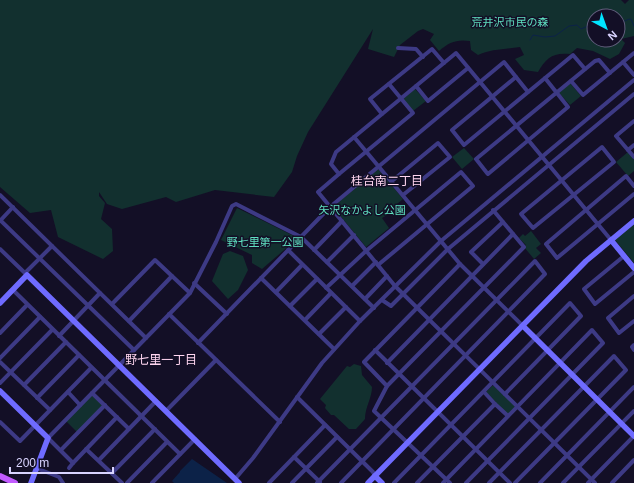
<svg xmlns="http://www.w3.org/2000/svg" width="634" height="483" font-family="Arial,'Noto Sans JP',sans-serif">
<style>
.green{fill:#12302f;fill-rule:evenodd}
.water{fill:#0c2248}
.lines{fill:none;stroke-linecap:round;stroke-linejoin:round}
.stream{stroke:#0c2248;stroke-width:1}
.street{stroke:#3d3a85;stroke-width:4}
.secondary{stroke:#6f6bff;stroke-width:5.5}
.primary{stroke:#c25bff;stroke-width:6}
.labels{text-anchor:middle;stroke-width:3;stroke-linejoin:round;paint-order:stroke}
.park-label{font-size:11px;fill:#5fe0c0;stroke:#130f26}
.neighbourhood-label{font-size:12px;fill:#ffd6f0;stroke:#130f26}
</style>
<rect width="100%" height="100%" fill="#130f26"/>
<!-- green -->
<g class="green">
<path d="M0,0H621L625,4L629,0H634V36L621,39L625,43L619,54L610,59L593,51L577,48L570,54C553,52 546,58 538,72L524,70L515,59L524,55L520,47C506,49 490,49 478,55L471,50L470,41C457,39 449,42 439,51L430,40L434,34L423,29L418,31L400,45L394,57L368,49L373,29L308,132L297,156L292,172L274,197L215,190L176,202L166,197L122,209L107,204L99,192V196L105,203L101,219L112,229L113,251L103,259L58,237L51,210L30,213L0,187ZM594,16H618V30L622,28L618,31V40H594Z"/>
<polygon points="570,83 581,96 570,105 559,93"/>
<polygon points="415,89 426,101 413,111 403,99"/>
<polygon points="464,148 474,159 462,169 452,157"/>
<polygon points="628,152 634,159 634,171 628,176 616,162"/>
<polygon points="378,169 403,199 386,213 387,215 382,218 389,228 366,247 333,207"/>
<polygon points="237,208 298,238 262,269 252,263 252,255 221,240"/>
<polygon points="634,224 634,263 615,240"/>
<polygon points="531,231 541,244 536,248 541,253 534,259 524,247 526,245 519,238 523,234 525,236"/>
<polygon points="230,251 243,256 248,270 238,290 228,299 212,281 223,254"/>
<path d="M354,364L361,366L362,375L372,387C372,398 365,407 365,419L356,429H349L334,415H331L325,408L326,405L320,399L347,366L350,367Z"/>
<polygon points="492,386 494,386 516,406 508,415 486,392"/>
<polygon points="93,394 104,405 77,432 66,421"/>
</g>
<!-- water -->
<polygon class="water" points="192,459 227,483 174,483 172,481 180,472 180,471"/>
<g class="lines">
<!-- stream -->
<g class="stream">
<path d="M618,28C620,24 626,19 631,19L634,26"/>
<polyline points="530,40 533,35 545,37 555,36 569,26 577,25 581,29 588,26 594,28"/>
</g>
<!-- street -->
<g class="street">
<polyline points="398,48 416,49 423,57"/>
<polyline points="623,62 634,75"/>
<polyline points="516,77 452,130 464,145 573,55 585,69"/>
<polyline points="545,78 568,107 488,174 487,173 476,159 595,61 599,60 610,73"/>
<polyline points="571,81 583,95 634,53"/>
<polyline points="416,86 428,101 468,68"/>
<polyline points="382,114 370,99 432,49 444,63"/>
<polyline points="634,121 616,136 634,157"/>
<polyline points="354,137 460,264 523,326"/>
<polygon points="602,147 614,162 533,228 521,214"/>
<polyline points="628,150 634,145"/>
<polyline points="339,174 413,113 389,84"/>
<polyline points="392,181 438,143 450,157 403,195"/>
<polyline points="634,186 626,176 546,244 557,258 634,194"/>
<polyline points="0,195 146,338"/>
<polyline points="0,220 134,350"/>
<polyline points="0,221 13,207"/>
<polyline points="0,249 27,275"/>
<polyline points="288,250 360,321"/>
<polyline points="314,250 342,221"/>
<polyline points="624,256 584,289 595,304 634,272"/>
<polyline points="327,262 354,235"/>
<polyline points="483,264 471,252 503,222"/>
<polyline points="25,273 52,246"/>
<polyline points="261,278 334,349"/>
<polyline points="194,283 227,314"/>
<polyline points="352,286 376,262"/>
<polyline points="326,288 366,251 461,172 473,186 378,265"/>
<polyline points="13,290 180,454"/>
<polyline points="276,292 302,265"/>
<polyline points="634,296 608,318 619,333 634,321"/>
<polyline points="365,299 387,276"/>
<polyline points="382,300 391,306 448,249 634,94"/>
<polyline points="112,304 155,260 190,293"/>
<polyline points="290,306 317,279"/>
<polyline points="169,314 280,422"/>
<polyline points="305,320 331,293"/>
<polyline points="129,321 172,276"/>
<polyline points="0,333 27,305"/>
<polyline points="319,334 346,307"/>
<polyline points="59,336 100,293"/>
<polyline points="198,343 330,207 504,62 528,92"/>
<polyline points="634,345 632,347 634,350"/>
<polyline points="375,350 510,483"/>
<polyline points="0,358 40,317"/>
<polyline points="0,362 50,410"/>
<polyline points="387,363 513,234"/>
<polyline points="0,383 52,330"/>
<polyline points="24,385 66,342"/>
<polyline points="387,386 524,247 493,210"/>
<polyline points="68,392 80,405"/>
<polyline points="484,392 495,404"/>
<polyline points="92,393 129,429"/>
<polyline points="297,397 373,472 375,476"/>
<polyline points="37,398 79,355"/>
<polyline points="166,411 216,360"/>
<polyline points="117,417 73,463 48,438 190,293 216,242 232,206 236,204 301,237 374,308"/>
<polyline points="0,422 20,441 91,368"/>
<polyline points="86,449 122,483"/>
<polyline points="61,450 105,405"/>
<polyline points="294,457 320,482"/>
<polyline points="99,460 156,401"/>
<polyline points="36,468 59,477 63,483"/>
<polyline points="69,468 73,463"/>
<polyline points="112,473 155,429"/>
<polyline points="235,479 253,458 322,363 360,321 441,241 634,80"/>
<polyline points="127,483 167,442"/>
<polyline points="152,483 195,439"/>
<polyline points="269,483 325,425"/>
<polyline points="292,483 337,437"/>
<polyline points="317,483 535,261 545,274 341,483"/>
<polyline points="394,483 570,303 581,316 505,394"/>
<polyline points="417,483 495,404 508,416"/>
<polyline points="443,483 592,330 603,343 466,483"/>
<polyline points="450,483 374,411 387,386 364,362 460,264"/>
<polyline points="489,483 614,356 626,370 515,483"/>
<polyline points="540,483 634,387"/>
<polyline points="563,483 634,411"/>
<polyline points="588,483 634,436"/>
<polyline points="595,483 395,286 318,192 339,174 331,164 336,152 456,53 611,240"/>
<polyline points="612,483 634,460"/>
</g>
<!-- secondary -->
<g class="secondary">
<polyline points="611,240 634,268"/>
<polyline points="0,303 27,275 239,483"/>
<polyline points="523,326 634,436"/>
<polyline points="0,391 48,438 31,483"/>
<polyline points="375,476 382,483"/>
<polyline points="368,483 586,261 634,221"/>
</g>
<!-- primary -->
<polyline class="primary" points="0,476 15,483"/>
</g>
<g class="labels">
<!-- park labels -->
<g class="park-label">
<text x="510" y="26">荒井沢市民の森</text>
<text x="362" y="214">矢沢なかよし公園</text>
<text x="265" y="246">野七里第一公園</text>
</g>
<!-- neighbourhood labels -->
<g class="neighbourhood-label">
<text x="387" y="185">桂台南二丁目</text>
<text x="161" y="364">野七里一丁目</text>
</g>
</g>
<!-- north arrow -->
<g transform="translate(606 28) rotate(139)"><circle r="19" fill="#130f26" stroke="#625e7d"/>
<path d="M0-3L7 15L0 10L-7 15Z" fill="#00e5ff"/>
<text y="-6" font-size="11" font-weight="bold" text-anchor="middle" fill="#d9d4ff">N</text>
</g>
<!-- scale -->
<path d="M10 467v6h103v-6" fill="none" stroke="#d9d4ff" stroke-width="2"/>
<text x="16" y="467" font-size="12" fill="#d9d4ff" stroke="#130f26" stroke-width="3" paint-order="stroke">200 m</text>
</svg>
